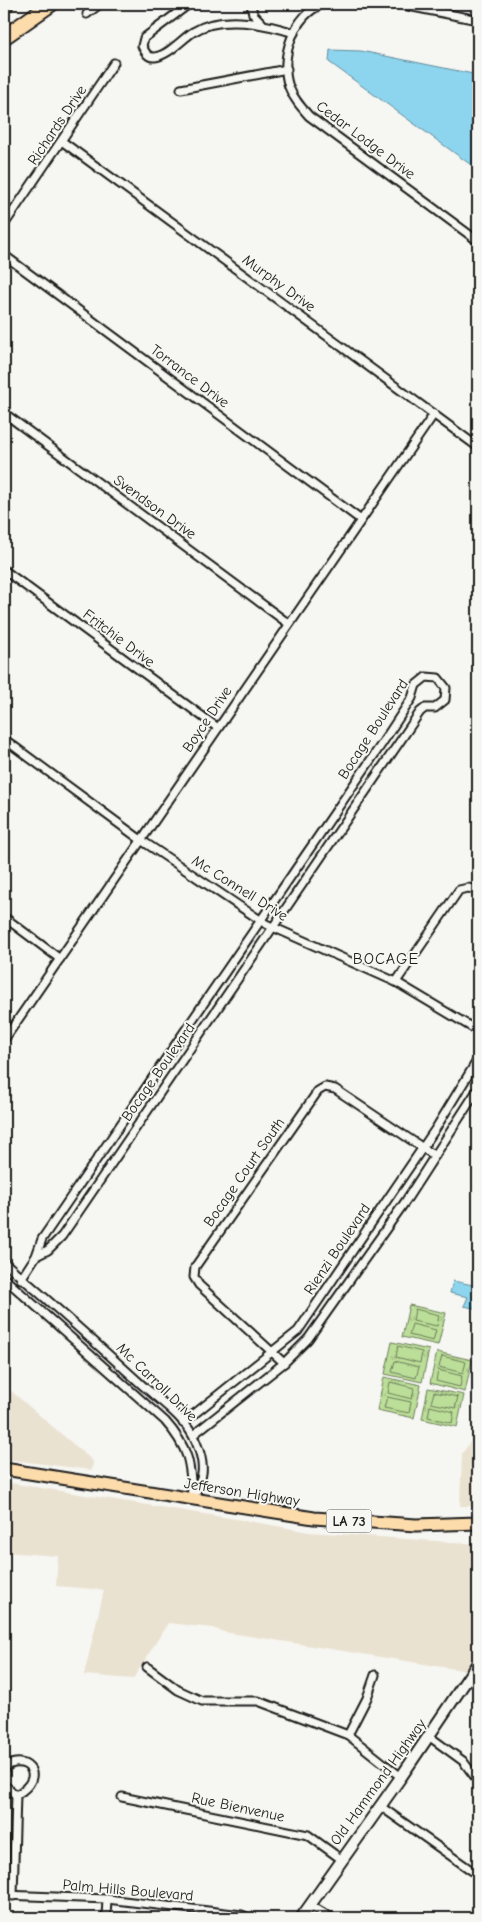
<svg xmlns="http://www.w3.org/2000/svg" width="482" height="1922" font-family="'Comic Neue',sans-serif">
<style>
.built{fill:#eae2d1}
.grass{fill:url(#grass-tufts);stroke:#6c7d5a}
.pitch{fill:#bbde98;stroke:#6c7d5a}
.water{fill:#8dd5ee;stroke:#608b9a}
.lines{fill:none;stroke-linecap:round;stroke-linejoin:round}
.street-casing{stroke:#1c1c1c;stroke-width:11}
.secondary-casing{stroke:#1c1c1c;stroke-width:14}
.primary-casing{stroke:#1c1c1c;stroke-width:15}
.highway-casing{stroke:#1c1c1c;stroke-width:18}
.street{stroke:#f6f6f2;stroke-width:7}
.secondary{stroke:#f6f6f2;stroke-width:10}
.primary{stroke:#fddcac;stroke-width:11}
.highway{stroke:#fddcac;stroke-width:14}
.labels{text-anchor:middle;stroke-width:4;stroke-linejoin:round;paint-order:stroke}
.shield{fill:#f6f6f2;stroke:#5d5d5c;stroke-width:1}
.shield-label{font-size:14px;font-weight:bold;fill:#1c1c1c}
.street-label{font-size:15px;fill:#1c1c1c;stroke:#f6f6f2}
.neighbourhood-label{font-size:16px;letter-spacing:1px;fill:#1c1c1c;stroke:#f6f6f2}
</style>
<defs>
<pattern id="grass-tufts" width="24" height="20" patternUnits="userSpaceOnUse" patternTransform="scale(1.25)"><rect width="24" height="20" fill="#bbde98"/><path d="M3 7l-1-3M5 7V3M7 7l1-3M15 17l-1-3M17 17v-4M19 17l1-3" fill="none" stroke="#a0be82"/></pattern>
</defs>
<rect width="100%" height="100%" fill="#f6f6f2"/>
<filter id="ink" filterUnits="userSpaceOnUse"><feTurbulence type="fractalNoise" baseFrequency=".02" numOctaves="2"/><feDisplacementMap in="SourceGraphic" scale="10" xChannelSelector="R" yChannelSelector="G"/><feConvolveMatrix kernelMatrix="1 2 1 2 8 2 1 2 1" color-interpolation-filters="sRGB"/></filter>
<g filter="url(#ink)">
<!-- built -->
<g class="built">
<polygon points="4,1385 93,1461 92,1470 4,1459"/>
<polygon points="478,1430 478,1506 460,1506 462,1454"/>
<polygon points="4,1482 266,1524 309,1532 478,1544 478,1658 474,1672 224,1632 212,1628 168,1623 133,1679 84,1675 104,1590 56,1586 58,1556 4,1552"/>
</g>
<!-- grass -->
<g class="grass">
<polygon points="409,1305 446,1313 438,1345 402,1337"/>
<polygon points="392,1342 429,1350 422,1382 385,1374"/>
<polygon points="437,1352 472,1360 465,1392 430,1383"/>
<polygon points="384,1377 421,1385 414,1418 377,1410"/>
<polygon points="428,1388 464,1395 457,1427 422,1419"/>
</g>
<!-- pitch -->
<g class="pitch">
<polygon points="415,1309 439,1315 437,1326 413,1321"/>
<polygon points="412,1324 436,1330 433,1341 409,1335"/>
<polygon points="398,1346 422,1352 420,1363 396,1357"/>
<polygon points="442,1356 466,1362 463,1373 439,1367"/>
<polygon points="395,1361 419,1367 416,1378 392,1372"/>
<polygon points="438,1370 462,1376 460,1387 436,1381"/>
<polygon points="390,1382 414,1388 412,1399 388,1393"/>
<polygon points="434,1392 458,1397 455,1408 431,1403"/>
<polygon points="387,1397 411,1402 409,1413 384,1408"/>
<polygon points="430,1406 454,1412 452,1423 428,1417"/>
</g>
<!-- water -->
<g class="water">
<polygon points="330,50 361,51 478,75 478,170 329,62"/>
<polygon points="453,1281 478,1286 478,1309 464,1306 468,1297 450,1293"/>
</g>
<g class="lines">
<defs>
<g id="street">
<path d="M189,4L144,38L142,46C145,52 148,58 155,57C169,55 182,39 193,32C221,14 266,24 294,33"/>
<polyline points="251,4 253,14 262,23"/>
<path d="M323,4C293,15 279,59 289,87C293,98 301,107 309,116L478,241"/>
<polyline points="398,4 478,20"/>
<polyline points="87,14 100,4"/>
<polyline points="181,89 287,69"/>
<polyline points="63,142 478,447"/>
<polyline points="4,225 114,63"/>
<polyline points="4,255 361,520"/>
<polyline points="4,413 289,624"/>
<polyline points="4,570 218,728"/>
<polyline points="4,739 141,840 266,924 396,982 478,1031"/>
<polyline points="4,917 60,959"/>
<polyline points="396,982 459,890 468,888 478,890"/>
<polyline points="4,1040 434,414"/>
<path d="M4,1262C50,1302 96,1343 141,1384C159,1400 187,1419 196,1442C206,1466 204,1478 192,1500"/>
<path d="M4,1278L165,1421C189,1448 191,1464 192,1499"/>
<polyline points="21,1279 36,1256 42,1239 381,745 412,698 416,685 426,677 438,678 446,688 445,700 435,708 425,708 420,712 62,1236 48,1250 36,1256"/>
<polyline points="284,1363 199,1285 194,1277 195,1267 318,1091 325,1087 335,1089 435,1156"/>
<polyline points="183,1423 298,1331 436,1128 478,1059"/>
<polyline points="193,1435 284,1363 308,1339 405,1202 478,1089"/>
<polyline points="147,1667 178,1690 202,1701 258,1701 348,1735 401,1777"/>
<polyline points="348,1735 367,1698 375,1675"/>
<polyline points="430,1737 463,1761 478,1781"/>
<path d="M4,1769C21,1751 51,1775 16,1795"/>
<polyline points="4,1785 16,1795"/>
<polyline points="122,1797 308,1835 341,1859"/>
<polyline points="380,1806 478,1875"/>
<polyline points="4,1895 107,1899 242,1915 248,1918"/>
<polyline points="13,1896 16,1795"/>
<polyline points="310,1905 332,1918"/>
<polyline points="106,1918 107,1899"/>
</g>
<polyline id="secondary" points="301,1918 401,1777 478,1663"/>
<polyline id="primary" points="4,1469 314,1518 416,1525 478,1523"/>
<g id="highway">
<polyline points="4,5 6,4"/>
<polyline points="4,37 51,4"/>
</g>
</defs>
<!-- street casing -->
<use href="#street" class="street-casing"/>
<!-- secondary casing -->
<use href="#secondary" class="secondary-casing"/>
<!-- primary casing -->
<use href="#primary" class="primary-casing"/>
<!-- highway casing -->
<use href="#highway" class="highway-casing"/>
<!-- street -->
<use href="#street" class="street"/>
<!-- secondary -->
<use href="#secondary" class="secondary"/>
<!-- primary -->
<use href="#primary" class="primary"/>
<!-- highway -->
<use href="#highway" class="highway"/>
</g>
</g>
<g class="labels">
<!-- shield labels -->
<rect class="shield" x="326.5" y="1509.5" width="45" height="23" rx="4"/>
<g class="shield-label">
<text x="349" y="1526">LA 73</text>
</g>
<!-- street labels -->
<g class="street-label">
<text transform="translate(57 125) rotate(-56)" y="5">Richards Drive</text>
<text transform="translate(366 140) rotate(37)" y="5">Cedar Lodge Drive</text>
<text transform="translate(279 283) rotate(36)" y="5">Murphy Drive</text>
<text transform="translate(190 376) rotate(37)" y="5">Torrance Drive</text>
<text transform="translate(155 507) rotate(36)" y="5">Svendson Drive</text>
<text transform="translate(119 638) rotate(37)" y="5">Fritchie Drive</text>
<text transform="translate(207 719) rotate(-56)" y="5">Boyce Drive</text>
<text transform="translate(373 729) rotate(-57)" y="5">Bocage Boulevard</text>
<text transform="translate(240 888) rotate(32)" y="5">Mc Connell Drive</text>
<text transform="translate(158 1072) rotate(-55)" y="5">Bocage Boulevard</text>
<text transform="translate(244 1172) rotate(-55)" y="5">Bocage Court South</text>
<text transform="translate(337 1249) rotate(-56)" y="5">Rienzi Boulevard</text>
<text transform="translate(157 1382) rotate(44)" y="5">Mc Carroll Drive</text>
<text transform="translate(242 1492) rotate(9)" y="5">Jefferson Highway</text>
<text transform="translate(378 1782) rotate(-54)" y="5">Old Hammond Highway</text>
<text transform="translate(238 1807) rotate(12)" y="5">Rue Bienvenue</text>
<text transform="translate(128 1890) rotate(5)" y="5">Palm Hills Boulevard</text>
</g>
<!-- neighbourhood labels -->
<g class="neighbourhood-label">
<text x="386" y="964">BOCAGE</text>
</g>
</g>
<!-- margin -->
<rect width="482" height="1922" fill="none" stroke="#f6f6f2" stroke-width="20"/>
<rect x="10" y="10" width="462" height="1902" fill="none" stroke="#1c1c1c" stroke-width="2" filter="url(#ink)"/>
</svg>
